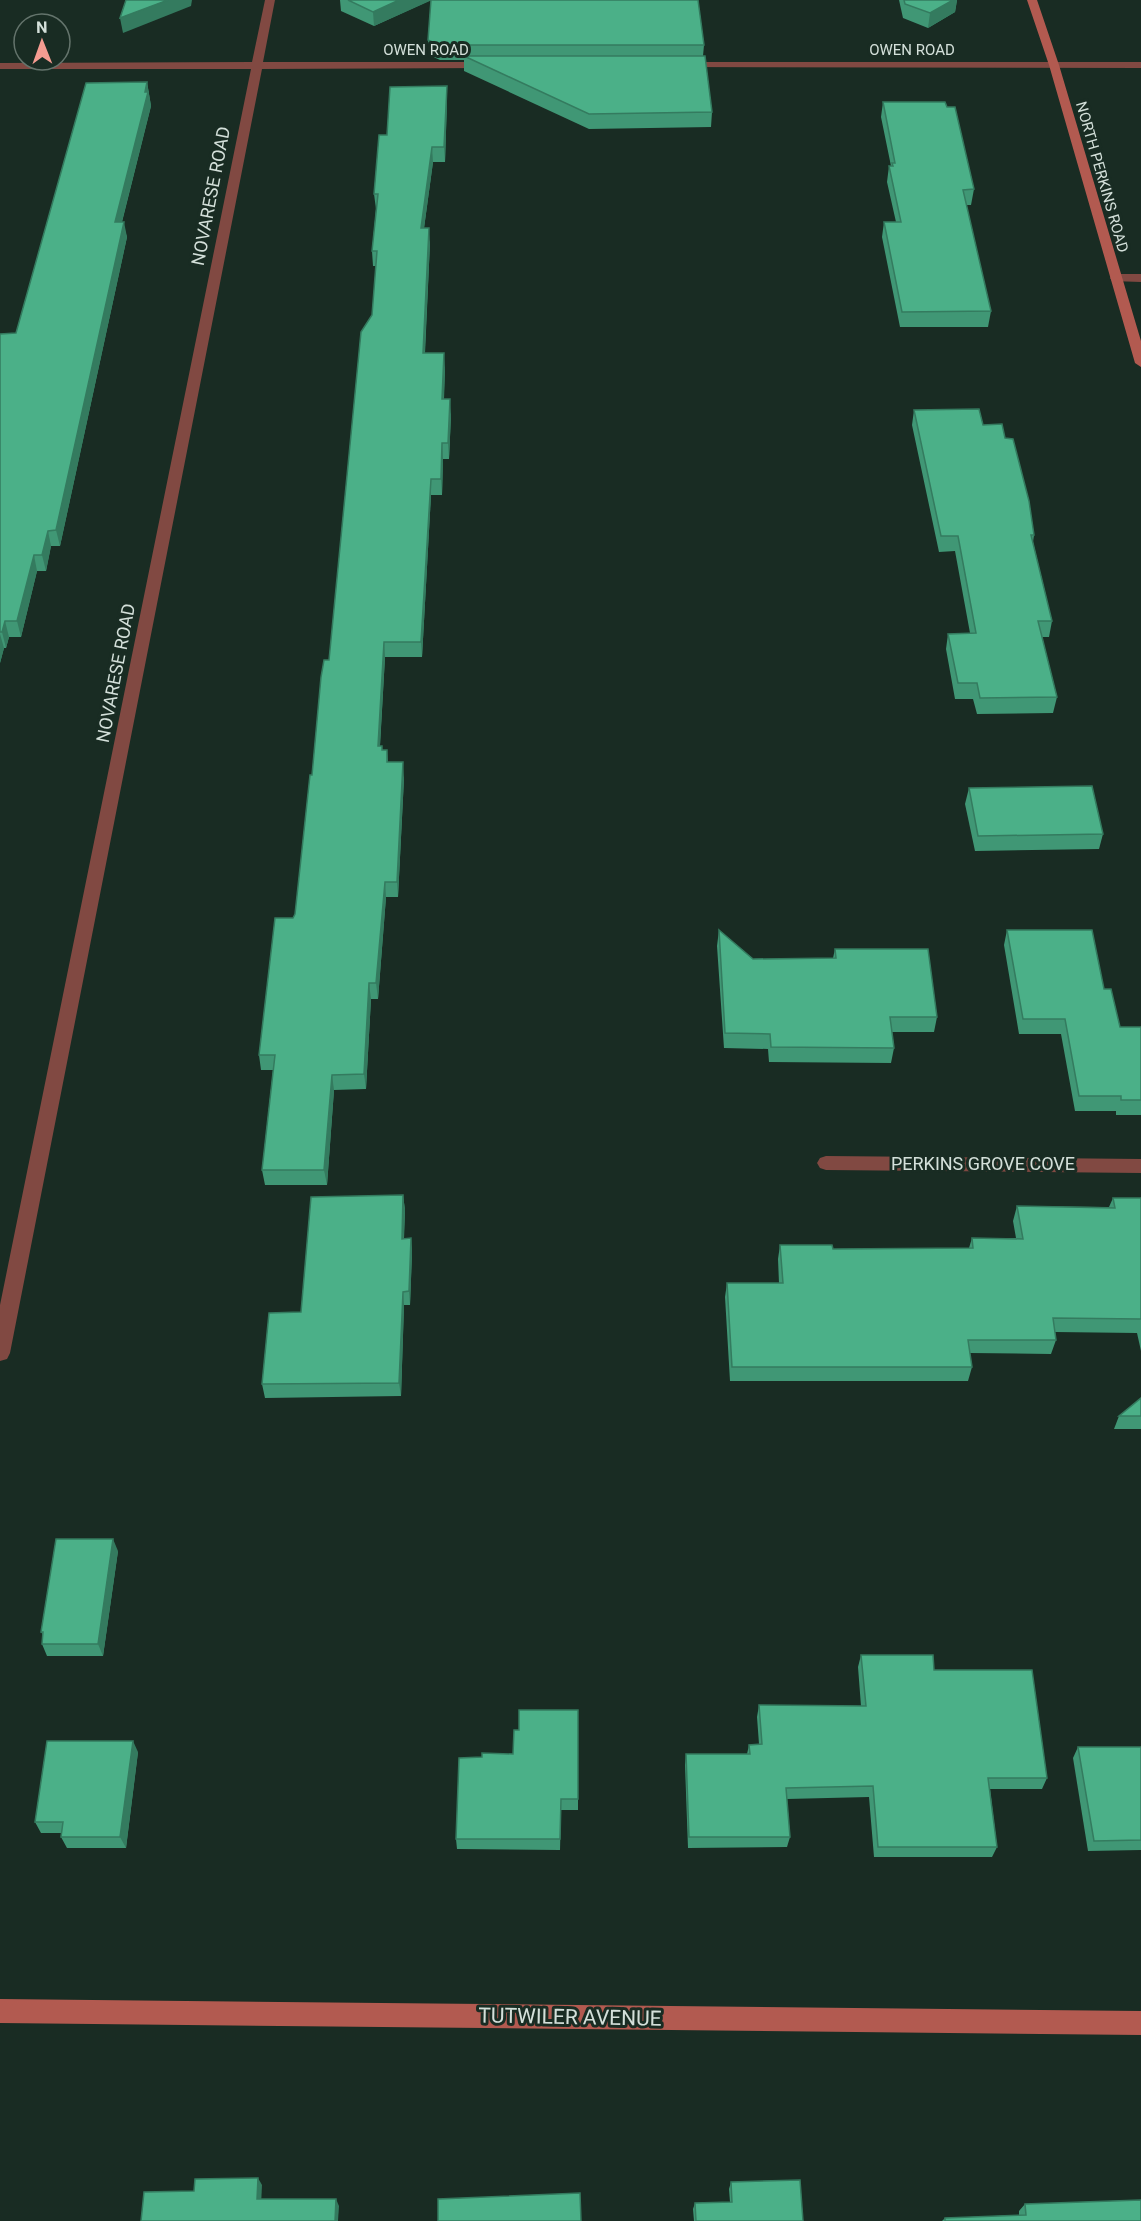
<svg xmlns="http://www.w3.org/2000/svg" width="1141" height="2221" font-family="Roboto,sans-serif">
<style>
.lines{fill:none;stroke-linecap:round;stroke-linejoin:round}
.lane{fill:#814942;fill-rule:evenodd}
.street{fill:#814942;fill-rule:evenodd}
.secondary{fill:#b25a50;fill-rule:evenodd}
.wall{fill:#409775}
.shaded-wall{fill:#347b5f}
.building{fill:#4bb088;stroke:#347b5f;stroke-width:1.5}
.labels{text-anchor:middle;stroke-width:6;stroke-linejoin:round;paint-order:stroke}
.far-street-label{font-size:15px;fill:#d4e0da;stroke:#192c23}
.street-label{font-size:18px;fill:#d4e0da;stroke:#192c23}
.near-street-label{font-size:21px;fill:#d4e0da;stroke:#192c23}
</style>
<rect width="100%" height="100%" fill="#192c23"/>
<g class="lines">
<!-- lane -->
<polygon class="lane" points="1116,274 1141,274 1141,282 1112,281 1110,278 1112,275"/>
<!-- street -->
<g class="street">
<polygon points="265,0 275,0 263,62 487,62 492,65 487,68 262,69 10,1353 7,1359 0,1361 0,1305 251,69 0,69 0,63 252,62"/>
<polygon points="683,62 1141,62 1141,68 679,67 679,63"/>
<polygon points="826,1156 1141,1159 1141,1173 826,1170 820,1168 817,1163 820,1158"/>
</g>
<!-- secondary -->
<g class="secondary">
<polygon points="1027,0 1037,0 1059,65 1141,341 1141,367 1135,363 1049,65"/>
<polygon points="0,1999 1141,2011 1141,2035 0,2023"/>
</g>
</g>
<!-- wall -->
<g class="wall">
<polygon points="340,0 698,0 704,45 703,56 712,112 711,127 589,129 464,71 464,60 440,60 429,55 428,40 431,0 374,26 341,11"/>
<polygon points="899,0 957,0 955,12 928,28 903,18"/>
<polygon points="147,82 151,106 122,222 127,237 60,546 51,546 46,571 37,571 21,637 9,637 6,648 4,648 0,663 0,334 16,333"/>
<polygon points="447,101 445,162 433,162 424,228 430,243 425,353 445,368 444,399 451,415 449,459 443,459 442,495 431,495 422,657 385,657 380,746 383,750 387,750 388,762 404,778 398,897 386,897 378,999 371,999 366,1089 334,1090 327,1185 265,1185 262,1170 273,1070 261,1070 259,1055 293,918 295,914 312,775 329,660 372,315 376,266 373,266 372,251 376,209 374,194 387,135"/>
<polygon points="883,102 974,189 971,205 966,205 991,311 988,327 900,327 882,237 884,222 896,222 887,182 889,166 891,166 881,117"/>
<polygon points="914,410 983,425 1005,438 1034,535 1033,542 1052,621 1049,637 1042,637 1057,697 1053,713 977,714 973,699 955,699 946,649 948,634 970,633 955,551 939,552 912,425"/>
<polygon points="969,788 1103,834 1099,849 975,851 965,804"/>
<polygon points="719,930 753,959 833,958 835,949 937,1017 934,1032 892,1032 894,1048 891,1063 769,1062 768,1049 724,1048 717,946"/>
<polygon points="1007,930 1104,989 1120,1027 1141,1027 1141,1115 1116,1115 1116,1111 1075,1111 1061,1034 1019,1034 1004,945"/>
<polygon points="403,1195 405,1210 404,1239 411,1238 412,1253 410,1305 404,1305 401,1396 265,1398 262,1384 301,1312"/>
<polygon points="1113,1198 1141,1198 1141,1351 1137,1333 1055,1332 1056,1340 1051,1354 970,1353 972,1367 968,1381 730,1381 725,1297 727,1283 779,1283 778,1259 780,1245 833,1249 969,1248 972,1238 1016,1238 1013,1221 1017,1206 1109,1207"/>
<polygon points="1141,1398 1141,1429 1114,1429 1119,1416"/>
<polygon points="118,1551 103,1656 47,1656 42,1644 43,1635 41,1632"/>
<polygon points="861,1655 934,1670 1047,1778 1042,1789 990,1789 997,1847 992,1857 874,1857 869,1797 787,1799 790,1837 787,1847 688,1848 685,1765 686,1754 747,1754 749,1745 759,1744 757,1717 759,1705 861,1706 858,1667"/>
<polygon points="578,1710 578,1810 561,1810 560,1850 457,1849 456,1839 482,1757 513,1754 519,1730"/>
<polygon points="1078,1747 1141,1747 1141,1850 1088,1851 1073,1758"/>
<polygon points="138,1752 126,1848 67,1848 61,1837 61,1833 41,1833 35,1822"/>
<polygon points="731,2182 803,2221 694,2221 693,2209 695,2203 730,2202 729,2189"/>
<polygon points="1025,2204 1141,2221 942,2221 945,2218 1019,2215 1019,2211"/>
</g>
<!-- shaded-wall -->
<g class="shaded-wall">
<polygon points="168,0 192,0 191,6 123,33 120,18"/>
<polygon points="399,0 432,0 374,26 373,12"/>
<polygon points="953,0 957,0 955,12 928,28 930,13"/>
<polygon points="147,82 151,106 118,237 115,222"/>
<polygon points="447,86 447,101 445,162 444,147"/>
<polygon points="432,147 433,162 422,243 421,228"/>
<polygon points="124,222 127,237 60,546 56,530"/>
<polygon points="429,228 430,243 424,368 423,353"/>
<polygon points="444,353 445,368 443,415 442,399"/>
<polygon points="450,399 451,415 449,459 448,443"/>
<polygon points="442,443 443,459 442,495 441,479"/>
<polygon points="431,479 431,495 422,657 421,642"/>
<polygon points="48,531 51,546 46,571 42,555"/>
<polygon points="34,555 37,571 21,637 17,621"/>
<polygon points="5,621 9,637 6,648 2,632"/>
<polygon points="0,634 4,648 0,663"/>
<polygon points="384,642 385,657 379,761 378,746"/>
<polygon points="403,762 404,778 398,897 397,882"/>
<polygon points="385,882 386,897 378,999 376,983"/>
<polygon points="369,983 371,999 366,1089 364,1074"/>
<polygon points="332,1075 334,1090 327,1185 324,1170"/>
<polygon points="403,1195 405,1210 403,1253 402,1239"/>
<polygon points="411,1238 412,1253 410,1305 409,1291"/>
<polygon points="403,1292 404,1305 401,1396 399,1383"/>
<polygon points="113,1539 118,1551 103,1656 98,1644"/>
<polygon points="133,1741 138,1752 126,1848 120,1837"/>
<polygon points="258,2178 262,2185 261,2206 257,2199"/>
<polygon points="336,2199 339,2206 338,2221 335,2221"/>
</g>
<!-- building -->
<g class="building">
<polygon points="126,0 168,0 120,18"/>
<polygon points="348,0 399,0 373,12"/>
<polygon points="431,0 698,0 704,45 439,45 428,40"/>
<polygon points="904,0 953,0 930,13 905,4"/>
<polygon points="464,56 705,56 712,112 589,114"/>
<polygon points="147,82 145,92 148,92 115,222 124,222 56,530 48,531 42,555 34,555 17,621 5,621 2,632 0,632 0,334 16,333 86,83"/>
<polygon points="447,86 444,147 432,147 421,228 429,228 423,353 444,353 442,399 450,399 448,443 442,443 441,479 431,479 421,642 384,642 378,746 382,746 382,750 387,750 387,762 403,762 397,882 385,882 376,983 369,983 364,1074 332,1075 324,1170 262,1170 275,1055 259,1055 275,918 293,918 295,914 310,775 312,775 321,677 324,660 329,660 361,332 372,315 377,251 372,251 378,194 374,194 379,135 387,135 390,87"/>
<polygon points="883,102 945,102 947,107 955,107 974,189 963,190 991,311 902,312 884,222 901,222 889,166 893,166 892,163 895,163"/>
<polygon points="979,409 983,425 1002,424 1005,438 1013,439 1029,501 1034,535 1031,535 1052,621 1038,621 1057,697 980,698 977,683 958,683 948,634 976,633 958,536 941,536 914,410"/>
<polygon points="1092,786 1103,834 978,836 969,788"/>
<polygon points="719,930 753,959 836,958 835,949 928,949 937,1017 890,1017 894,1048 771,1047 770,1034 725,1033"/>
<polygon points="1007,930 1092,930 1104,989 1111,989 1120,1027 1141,1027 1141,1100 1121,1100 1121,1096 1079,1096 1065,1019 1023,1019"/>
<polygon points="403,1195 402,1239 411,1238 409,1291 403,1292 399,1383 262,1384 269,1313 301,1312 311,1197"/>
<polygon points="1113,1198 1141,1198 1141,1319 1053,1318 1056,1340 968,1340 972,1367 732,1367 727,1283 783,1283 780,1245 832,1245 833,1249 973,1248 972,1238 1023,1239 1017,1206 1115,1208"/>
<polygon points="1141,1398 1141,1416 1119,1416"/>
<polygon points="56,1539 113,1539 98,1644 42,1644 43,1632 41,1632"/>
<polygon points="861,1655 933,1655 934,1670 1032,1670 1047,1778 988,1778 997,1847 878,1847 873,1786 786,1788 790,1837 689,1837 686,1754 750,1754 749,1745 762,1744 759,1705 866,1706"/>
<polygon points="519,1710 578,1710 578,1799 561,1799 560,1839 456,1839 459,1758 482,1757 482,1753 513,1754 514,1730 519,1730"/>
<polygon points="47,1741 133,1741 120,1837 61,1837 63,1822 35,1822"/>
<polygon points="1078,1747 1141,1747 1141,1840 1094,1841"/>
<polygon points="258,2178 257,2199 336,2199 335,2221 141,2221 144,2192 194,2191 195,2179"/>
<polygon points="800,2180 803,2221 696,2221 695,2203 732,2202 731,2182"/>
<polygon points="580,2193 581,2221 438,2221 438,2199"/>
<polygon points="1141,2200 1141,2221 945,2221 945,2218 1026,2215 1025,2204"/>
</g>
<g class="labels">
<!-- far-street labels -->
<g class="far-street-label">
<text x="426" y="55">OWEN ROAD</text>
<text x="912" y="55">OWEN ROAD</text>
<text transform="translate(1102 177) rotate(74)" y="5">NORTH PERKINS ROAD</text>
</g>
<!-- street labels -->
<g class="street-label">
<text transform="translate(211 196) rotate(-79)" y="6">NOVARESE ROAD</text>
<text transform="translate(116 673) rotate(-79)" y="6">NOVARESE ROAD</text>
<text x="983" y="1170">PERKINS GROVE COVE</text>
</g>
<!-- near-street labels -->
<g class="near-street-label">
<text transform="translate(570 2017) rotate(1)" y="7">TUTWILER AVENUE</text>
</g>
</g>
<!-- north arrow -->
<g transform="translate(42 42) rotate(359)"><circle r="28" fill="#192c23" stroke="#64746c" stroke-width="1.5"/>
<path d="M0-4.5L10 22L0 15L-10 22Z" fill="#f59c91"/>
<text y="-9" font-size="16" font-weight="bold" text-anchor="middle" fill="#d4e0da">N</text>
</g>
</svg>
